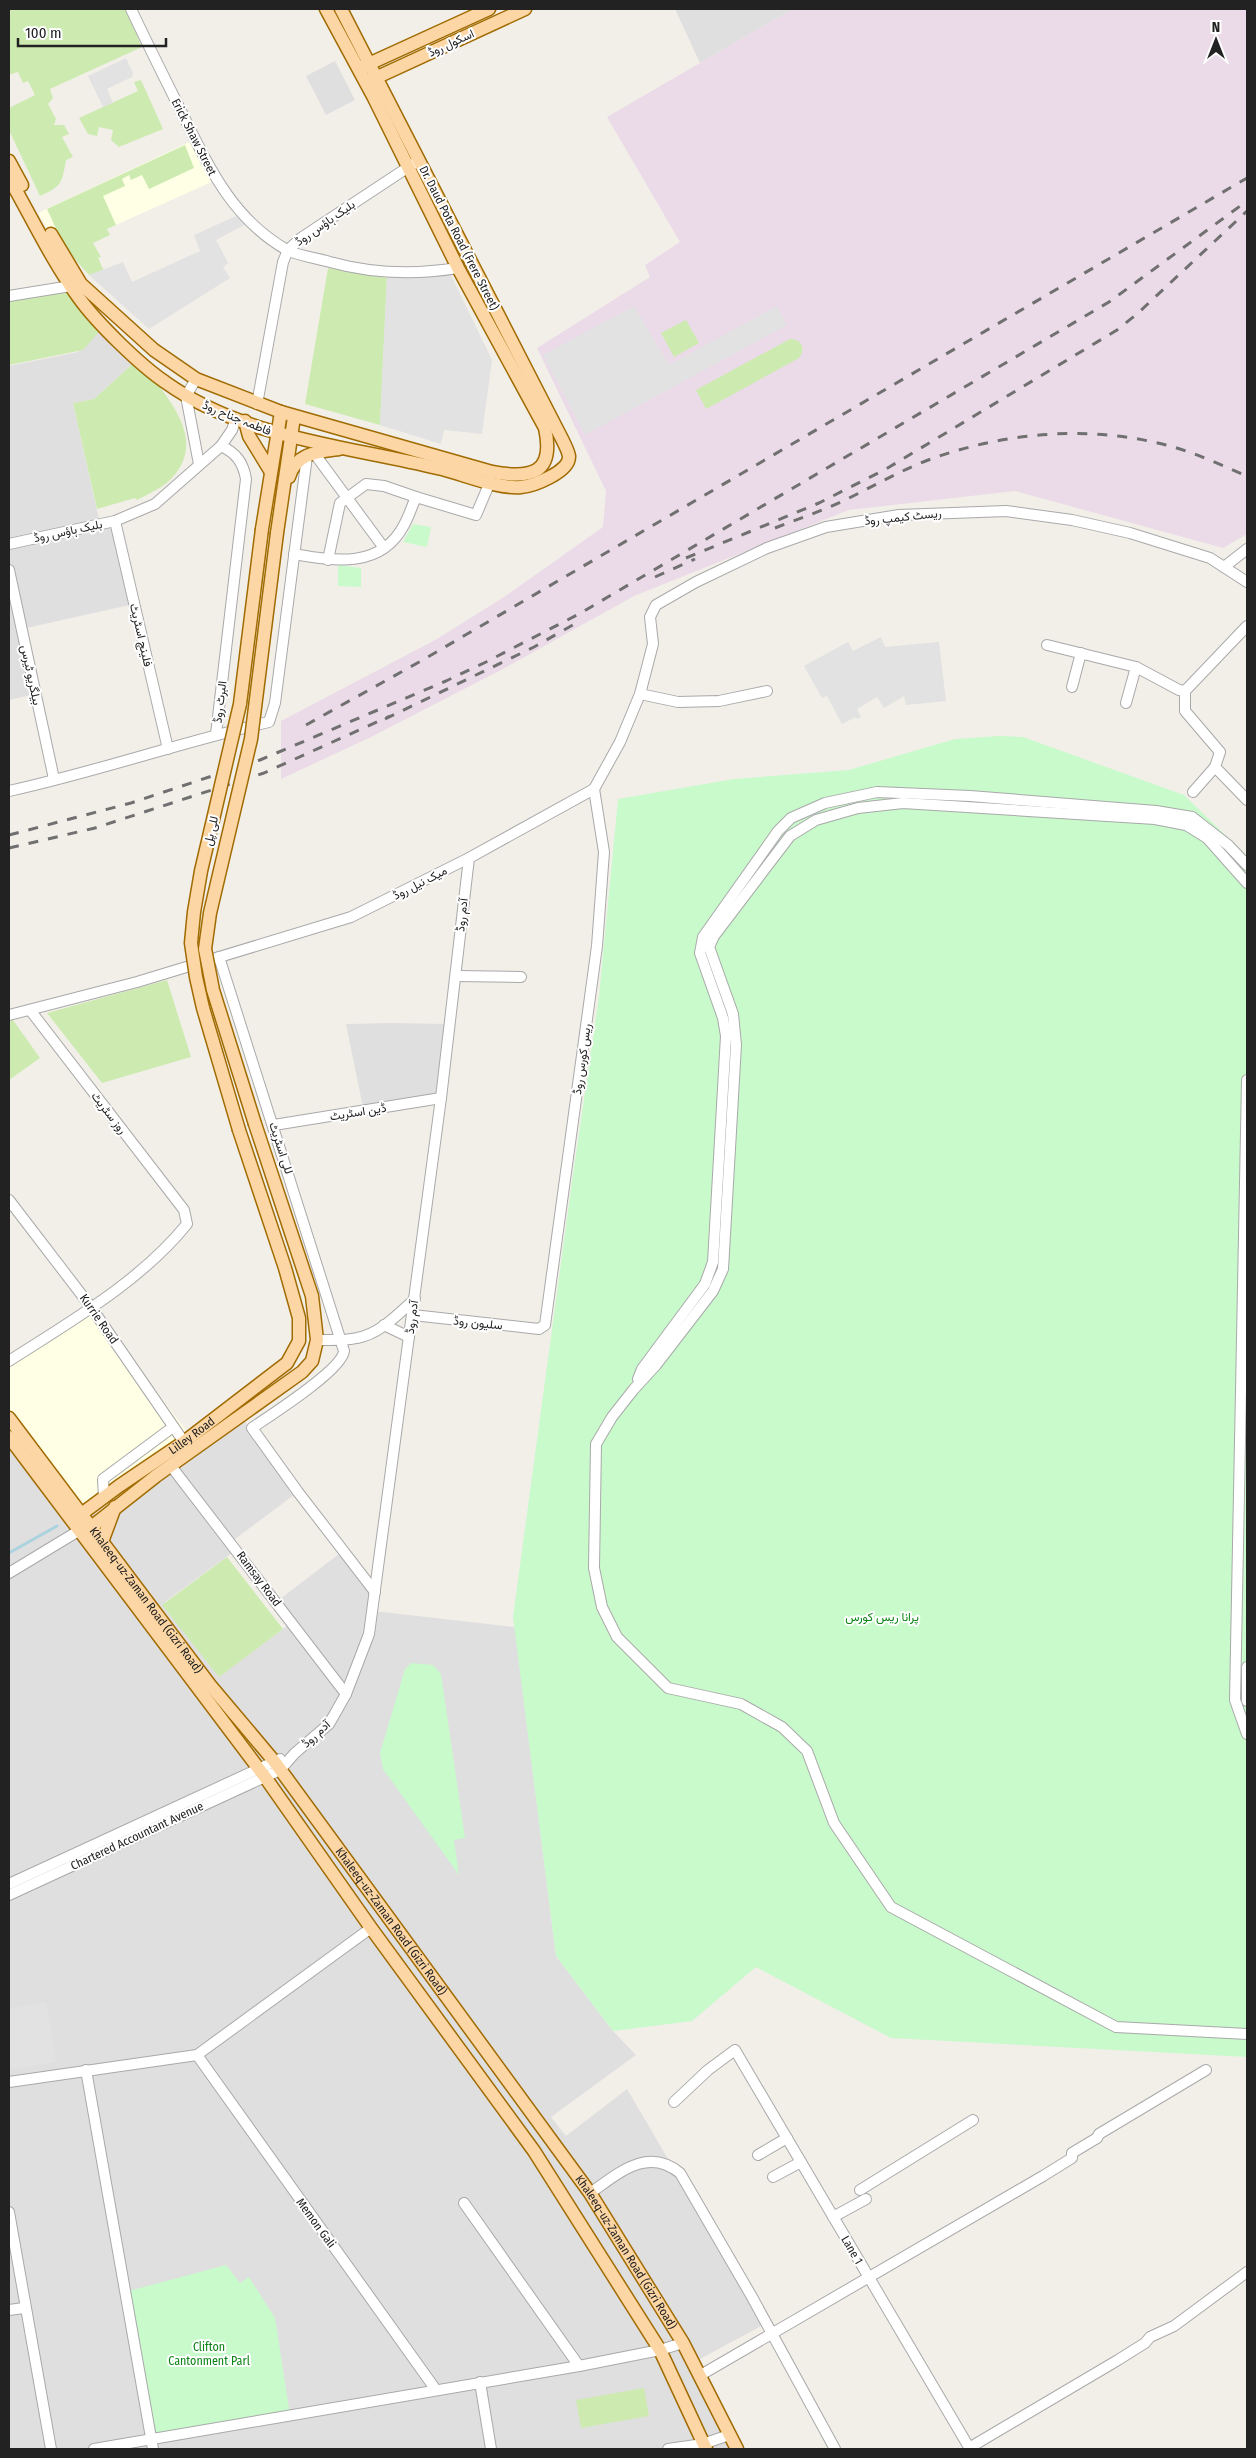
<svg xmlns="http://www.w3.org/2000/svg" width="1256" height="2458" font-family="'Fira Sans Condensed',Vazirmatn,sans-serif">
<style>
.residential{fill:#e0dfdf}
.industrial{fill:#ebdbe8}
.education{fill:#ffffe5}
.grass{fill:#cdebb0}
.park{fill:#c8facc}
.parking{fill:#e2e2e2}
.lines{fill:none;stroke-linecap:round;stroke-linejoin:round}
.stream{stroke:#aad3df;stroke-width:3}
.minor-casing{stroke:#a9a9a9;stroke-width:12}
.major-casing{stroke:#a06b00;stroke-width:15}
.minor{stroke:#fff;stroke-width:10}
.major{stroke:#fcd6a4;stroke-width:12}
.rail{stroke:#707070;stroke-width:3;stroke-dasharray:10 10;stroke-linecap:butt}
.major-bridge-casing{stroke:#a06b00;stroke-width:15;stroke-linecap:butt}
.major-bridge{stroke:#fcd6a4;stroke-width:12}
.labels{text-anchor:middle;stroke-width:4;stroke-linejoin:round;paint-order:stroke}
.street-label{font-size:12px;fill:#222;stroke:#fff}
.park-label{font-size:12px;fill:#0c8416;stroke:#fff}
</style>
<rect width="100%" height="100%" fill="#f2efe9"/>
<!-- residential -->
<g class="residential">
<polygon points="675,9 793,9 700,63"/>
<polygon points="335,61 355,100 326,115 306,76"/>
<polygon points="103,327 138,359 94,399 73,403 100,524 115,521 134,604 22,629 36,694 9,700 9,366 78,352"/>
<polygon points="390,1023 450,1024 441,1098 364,1112 346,1024"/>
<polygon points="9,1407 102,1523 242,1418 298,1492 231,1542 236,1550 165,1602 221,1675 291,1623 276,1602 343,1551 375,1593 373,1611 515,1627 556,1956 613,2031 636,2055 551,2117 566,2136 627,2089 765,2324 687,2366 731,2449 9,2449"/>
</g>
<!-- industrial -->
<polygon class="industrial" points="793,9 1247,9 1247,534 1223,548 1015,491 849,510 634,596 503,669 371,737 281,779 281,721 437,639 504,597 603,527 606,491 537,348 650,277 645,265 680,242 607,117"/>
<!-- education -->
<g class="education">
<polygon points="196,139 216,180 60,250 38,213"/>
<polygon points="91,1307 189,1434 94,1509 91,1521 9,1418 9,1361"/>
</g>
<!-- grass -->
<g class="grass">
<path d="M9,9H125L142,47L50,89L53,98L48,104L56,119L54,125H64L69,134L62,137L73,157L66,160C62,183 62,186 40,196L9,130V108L35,95L28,81L23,83L18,72L9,75Z"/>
<polygon points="141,80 163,129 119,147 111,140 113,130 99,127 97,136 88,134 79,118 138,91 134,82"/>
<polygon points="185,145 194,168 149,189 142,175 131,180 129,175 122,179 125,186 103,196 116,225 107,229 110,235 93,243 101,257 98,258 104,271 89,275 65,248 47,209"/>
<polygon points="328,268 387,278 380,425 305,404"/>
<polygon points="71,286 103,327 83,350 9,365 9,296"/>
<polygon points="686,320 699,343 674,357 661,333"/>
<path d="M790,339C802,339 806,349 799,358L706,409L696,390Z"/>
<path d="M138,359C163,393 212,439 170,480C162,488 148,494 137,500L135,498L97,509L73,403L94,399Z"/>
<polygon points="167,980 191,1057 102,1083 47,1013"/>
<polygon points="13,1020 40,1058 9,1080 9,1021"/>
<polygon points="227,1557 283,1629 219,1677 162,1605"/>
<polygon points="644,2388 649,2416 581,2428 576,2400"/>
</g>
<!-- park -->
<g class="park">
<polygon points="413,524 431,527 427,547 403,542"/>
<polygon points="338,565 361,568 361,587 338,586"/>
<polygon points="999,736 1023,737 1184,795 1247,856 1247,2057 891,2038 756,1967 692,2021 613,2031 556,1956 513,1617 572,1182 599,996 618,799 734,779 849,770 955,739"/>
<polygon points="411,1663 433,1665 441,1674 465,1838 454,1840 459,1875 383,1769 380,1753 405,1669"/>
<polygon points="226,2265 240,2283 249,2277 275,2318 290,2415 151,2439 125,2292"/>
</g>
<!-- parking -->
<g class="parking">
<polygon points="126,58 133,73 132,77 107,89 113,103 103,107 88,76"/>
<polygon points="236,216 246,224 216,240 228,263 223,267 230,278 149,329 89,275 123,262 132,282 200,251 194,235"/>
<polygon points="448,269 492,360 482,434 444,430 441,444 380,425 387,272"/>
<polygon points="634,306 669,365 777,306 787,325 585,435 543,355"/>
<polygon points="881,637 885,647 939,642 946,701 906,705 904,696 884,708 877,697 857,709 861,717 857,719 856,717 842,724 827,696 822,698 804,666 848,642 853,651"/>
<polygon points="46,2002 56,2062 9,2069 9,2009"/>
</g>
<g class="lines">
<!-- stream -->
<polyline class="stream" points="9,1553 57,1526"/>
<defs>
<g id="minor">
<path d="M131,9C147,43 164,77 181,111C208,165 231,218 287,250C299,256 317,258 330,262C373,274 414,275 458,268"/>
<polyline points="9,296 77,285"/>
<polyline points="196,379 186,396 199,464"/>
<polyline points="257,404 283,262 288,250 301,238 413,164"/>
<polyline points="314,453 384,548"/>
<polyline points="115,521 168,749"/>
<polyline points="9,544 115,521 155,504 221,446 232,430 236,418"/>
<path d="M294,554C335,561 381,569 404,525C409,516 412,506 416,497L476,515L490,482"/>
<polyline points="328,560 340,503 366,484 384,486 416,497"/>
<polyline points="1224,567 1247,549"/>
<polyline points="9,570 54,779"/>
<polyline points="1047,645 1136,667 1179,690 1185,691 1247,626"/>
<polyline points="1072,687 1081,653"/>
<polyline points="1185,691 1185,711 1220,752 1215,767 1247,800"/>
<polyline points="640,694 678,702 719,701 767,691"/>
<polyline points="1126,703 1136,667"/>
<path d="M216,734L246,479C243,462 236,453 221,446"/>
<path d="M9,791C96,772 181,742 269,722L275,703L307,456"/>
<polyline points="1193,792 1215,767"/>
<polyline points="1247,883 1207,838 1186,825 1155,819 903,803 858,808 816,820 790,836 714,936 709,947 733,1014 736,1045 723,1269 713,1291 656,1365 634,1389 612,1417 596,1444 594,1568 602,1607 617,1637 668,1688 741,1704 782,1727 807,1751 834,1823 891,1907 1116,2027 1247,2034"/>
<path d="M219,957L344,1351C342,1370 271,1415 252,1428L298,1492L375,1592"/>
<polyline points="456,976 521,977"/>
<polyline points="9,1015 137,982 351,917 469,858 594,789 620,742 640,694 653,644 650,617 656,605 696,582 767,548 826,527 899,515 1006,511 1072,520 1130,533 1210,558 1247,582"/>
<polyline points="1247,1080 1235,1700 1247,1734"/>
<polyline points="274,1125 441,1098"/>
<polyline points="9,1200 91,1307 184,1442"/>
<polyline points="413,1315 539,1329 545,1325 597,946 604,852 594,789"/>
<polyline points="384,1325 409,1337"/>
<path d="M317,1340C330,1340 344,1341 357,1338C380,1334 398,1314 415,1299"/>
<path d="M9,1361C71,1321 140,1282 187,1224L184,1210L30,1010"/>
<polyline points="638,1379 642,1369 705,1284 713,1262 726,1036 723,1018 700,953 703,937 778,831 791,818 825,803 877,792 970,796 1156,811 1192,817 1228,845 1247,865"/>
<polyline points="171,1466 346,1694"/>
<polyline points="104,1498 103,1479 173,1427"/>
<polyline points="9,1573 80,1530"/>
<polyline points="1247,1667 1247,1701"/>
<polyline points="9,1884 280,1759"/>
<polyline points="9,1895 280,1770 295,1753 329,1724 346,1694 369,1634 441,1098 469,858"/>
<polyline points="197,2055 436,2390"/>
<polyline points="86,2070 153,2449"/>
<polyline points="9,2082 197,2055 371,1928"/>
<polyline points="674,2102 708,2070 735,2050 970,2449"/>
<polyline points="758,2155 787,2138"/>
<polyline points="773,2177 801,2162"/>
<polyline points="860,2190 973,2120"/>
<path d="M590,2193C618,2174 647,2146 680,2173L752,2297L835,2449"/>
<polyline points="464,2203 579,2366"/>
<polyline points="9,2212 51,2449"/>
<polyline points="833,2217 866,2199"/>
<polyline points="9,2310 24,2308"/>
<polyline points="699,2376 1043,2176 1072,2158 1072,2153 1097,2138 1099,2134 1206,2070"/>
<polyline points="480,2382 491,2449"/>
<polyline points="969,2448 1118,2360 1145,2343 1150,2337 1174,2326 1247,2272"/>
<polyline points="94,2449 579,2366 660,2350 683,2343"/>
<polyline points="668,2449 703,2444 729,2435"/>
</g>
<g id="major">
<polyline points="362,67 489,9"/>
<polyline points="371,80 525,9"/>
<polyline points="9,161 22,185"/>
<path d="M9,178C32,218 52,261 79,298C97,323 140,365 165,382C243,438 346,446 437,468C461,473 496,489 521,487C533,486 570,472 569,456C568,450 563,441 560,435L341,9"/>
<path d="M51,234L81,284L154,350L196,379L281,412L492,472C531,479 555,474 545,428L458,268L374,98L326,9"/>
<polyline points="245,421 249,436 271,472"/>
<path d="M289,477C296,453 317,452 339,449"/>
<polyline points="262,529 281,412"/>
<polyline points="277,533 294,417"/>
<path id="s1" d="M9,1418L210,1685L274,1761L590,2193L683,2343L737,2449"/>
<polyline points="9,1437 265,1777 371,1928 534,2151 660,2350 706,2449"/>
<path id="s2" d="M76,1518L119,1486L184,1442L287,1363L299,1341V1318L285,1268L239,1130"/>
<polyline points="85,1532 156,1476 302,1372 312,1361 317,1340 312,1296 255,1124"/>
<polyline points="102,1542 115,1507"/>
</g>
</defs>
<!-- minor casing -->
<use href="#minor" class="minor-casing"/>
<!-- major casing -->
<use href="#major" class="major-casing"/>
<!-- minor -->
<use href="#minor" class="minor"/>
<!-- major -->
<use href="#major" class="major"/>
<!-- rail -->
<g class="rail">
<path d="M775,528C798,519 822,511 845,500C874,486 901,470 931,459C1006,432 1088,425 1166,445C1194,452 1221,465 1247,476"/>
<polyline points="686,558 819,503 886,469 1117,330 1137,314 1247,211"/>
<polyline points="655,577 695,559"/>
<polyline points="385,719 534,647 578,622"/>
<polyline points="306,725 421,661 1247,178"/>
<polyline points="9,835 131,803 260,760 446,681 486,662 579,614 1109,302 1247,201"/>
<polyline points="9,848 95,828 264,773 390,716"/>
</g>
<defs>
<g id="major-bridge">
<polyline points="255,1124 213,990 205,949 210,913 251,739 277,533"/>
<polyline points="239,1130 203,1008 196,977 191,943 194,912 201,871 240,704 262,529"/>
</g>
</defs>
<!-- major-bridge casing -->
<use href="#major-bridge" class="major-bridge-casing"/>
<!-- major-bridge -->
<use href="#major-bridge" class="major-bridge"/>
</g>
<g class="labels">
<!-- street labels -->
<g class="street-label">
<text transform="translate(451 43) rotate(-25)" y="4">اسکول روڈ</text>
<text transform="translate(194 137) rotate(63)" y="4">Erick Shaw Street</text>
<text transform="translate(325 223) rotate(-35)" y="4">بلیک ہاؤس روڈ</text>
<text transform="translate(459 238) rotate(63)" y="4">Dr. Daud Pota Road (Frere Street)</text>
<text transform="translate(237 418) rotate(22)" y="4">فاطمہ جناح روڈ</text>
<text transform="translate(903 517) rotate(-6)" y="4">ریسٹ کیمپ روڈ</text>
<text transform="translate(68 531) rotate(-12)" y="4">بلیک ہاؤس روڈ</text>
<text transform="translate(141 635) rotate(77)" y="4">فلینچ اسٹریٹ</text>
<text transform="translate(31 675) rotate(78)" y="4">بیلگریو ٹیرس</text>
<text transform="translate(220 702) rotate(-83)" y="4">البرٹ روڈ</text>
<text transform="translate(211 831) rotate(-77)" y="4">للی پل</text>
<text transform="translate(420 883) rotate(-27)" y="4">میک نیل روڈ</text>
<text transform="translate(462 915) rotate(-84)" y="4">آدم روڈ</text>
<text transform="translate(582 1059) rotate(-82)" y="4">ریس کورس روڈ</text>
<text transform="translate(358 1112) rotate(-9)" y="4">ڈین اسٹریٹ</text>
<text transform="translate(109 1113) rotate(52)" y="4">روز سٹریٹ</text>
<text transform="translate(281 1148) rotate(72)" y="4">للی اسٹریٹ</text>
<text transform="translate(412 1317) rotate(-82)" y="4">آدم روڈ</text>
<text transform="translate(99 1319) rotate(55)" y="4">Kurrie Road</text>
<text transform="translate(478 1323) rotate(6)" y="4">سلیون روڈ</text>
<text dy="4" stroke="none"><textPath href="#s2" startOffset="142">Lilley Road</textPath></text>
<text transform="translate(259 1579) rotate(53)" y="4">Ramsay Road</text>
<text dy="4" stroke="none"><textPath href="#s1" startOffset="228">Khaleeq-uz-Zaman Road (Gizri Road)</textPath></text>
<text transform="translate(316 1734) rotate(-43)" y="4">آدم روڈ</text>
<text transform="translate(137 1836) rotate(-25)" y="4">Chartered Accountant Avenue</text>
<text dy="4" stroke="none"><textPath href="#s1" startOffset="632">Khaleeq-uz-Zaman Road (Gizri Road)</textPath></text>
<text transform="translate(316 2223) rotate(54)" y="4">Memon Gali</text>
<text transform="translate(852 2250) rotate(60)" y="4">Lane 1</text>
<text dy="4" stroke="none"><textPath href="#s1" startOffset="1038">Khaleeq-uz-Zaman Road (Gizri Road)</textPath></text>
</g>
<!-- park labels -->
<g class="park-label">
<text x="882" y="1621">پرانا ریس کورس</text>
<text x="209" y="2351">Clifton<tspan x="209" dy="14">Cantonment Parl</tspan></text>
</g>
</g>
<!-- border -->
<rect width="1256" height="2458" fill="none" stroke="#222222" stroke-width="20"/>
<!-- north arrow -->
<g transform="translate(1216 40)" stroke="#ffffff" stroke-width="4" paint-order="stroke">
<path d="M0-4L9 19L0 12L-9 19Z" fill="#222222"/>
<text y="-8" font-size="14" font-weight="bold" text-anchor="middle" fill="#222222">N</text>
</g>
<!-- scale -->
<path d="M18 38v8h148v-8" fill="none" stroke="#222222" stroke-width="2.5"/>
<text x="25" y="38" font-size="15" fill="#222222" stroke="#ffffff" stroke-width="4" paint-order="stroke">100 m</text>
</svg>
